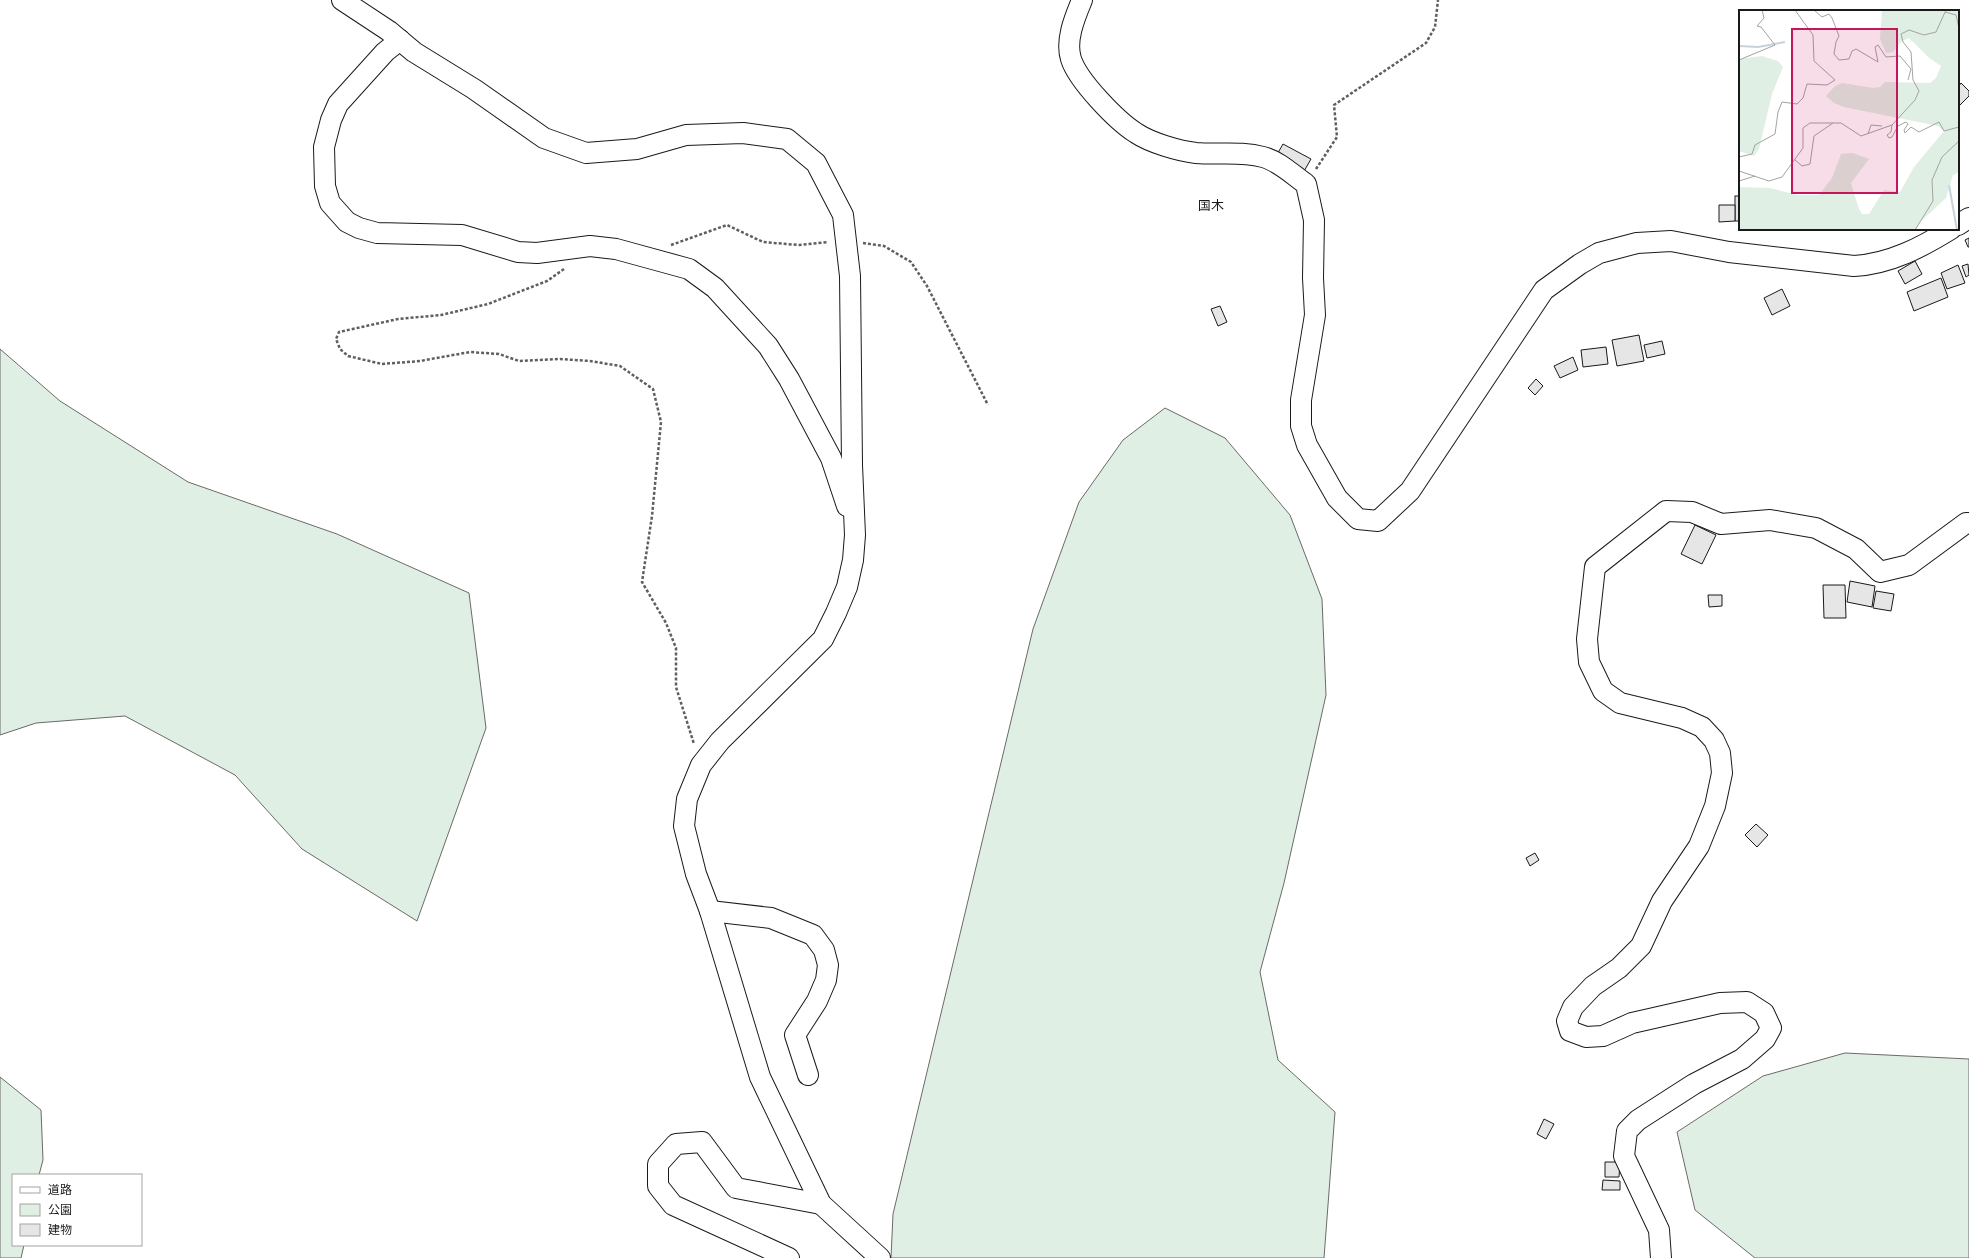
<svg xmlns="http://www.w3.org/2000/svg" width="1969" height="1258" font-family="Commissioner,'Noto Sans JP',sans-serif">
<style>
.green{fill:#e0efe3;stroke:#6a6a6a}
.building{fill:#e6e6e6;stroke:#1a1a1a}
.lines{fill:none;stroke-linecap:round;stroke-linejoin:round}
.minor-casing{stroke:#1a1a1a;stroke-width:22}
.path{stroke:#5f5f5f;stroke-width:2.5;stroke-dasharray:3 2;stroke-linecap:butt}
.minor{stroke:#fff;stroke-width:20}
.labels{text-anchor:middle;stroke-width:3;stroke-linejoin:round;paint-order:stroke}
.quarter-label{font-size:13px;fill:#1a1a1a;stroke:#fff}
.inset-river{fill:none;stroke:#c6d2dc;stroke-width:2}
.inset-road{fill:none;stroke:#a3a3a3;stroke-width:1}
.view{fill:#c2185b;fill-opacity:0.15;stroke:#c2185b;stroke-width:2}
.inset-edge{fill:none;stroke:#1a1a1a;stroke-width:2}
</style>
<rect width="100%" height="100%" fill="#fff"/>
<!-- green -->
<g class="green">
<polygon points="0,349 60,401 188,482 337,534 469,593 486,728 417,921 302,849 235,775 125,716 36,723 0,735"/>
<polygon points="1165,408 1225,438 1290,515 1322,599 1326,695 1284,883 1260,972 1278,1060 1335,1112 1324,1258 891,1258 893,1214 1033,629 1079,502 1123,440"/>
<polygon points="1845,1053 1969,1059 1969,1258 1755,1258 1695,1210 1677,1132 1763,1076"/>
<polygon points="0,1077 41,1110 43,1160 39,1175 13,1175 13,1245 24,1245 21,1258 0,1258"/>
</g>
<!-- building -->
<g class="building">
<polygon points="1961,83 1969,91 1969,96 1958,107 1958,87"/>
<polygon points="1283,144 1311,159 1303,173 1275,158"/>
<rect x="1735" y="196" width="5" height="25"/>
<polygon points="1719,205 1735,205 1735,221 1719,222"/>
<polygon points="1969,238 1969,247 1968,247 1965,240"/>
<polygon points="1915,261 1922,274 1905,284 1898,271"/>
<polygon points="1968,264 1969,275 1966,277 1962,266"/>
<polygon points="1958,265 1965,283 1947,289 1941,273"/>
<polygon points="1941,278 1948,297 1914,311 1907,292"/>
<polygon points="1782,289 1790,306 1772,315 1764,298"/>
<polygon points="1220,306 1227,322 1218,326 1211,309"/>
<polygon points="1639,335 1644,361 1617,366 1612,340"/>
<polygon points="1662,341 1665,354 1647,358 1644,345"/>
<polygon points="1606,347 1608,364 1583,367 1581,350"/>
<polygon points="1573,357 1578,370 1560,378 1554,366"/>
<polygon points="1536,379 1543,386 1535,395 1528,388"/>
<polygon points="1695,525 1716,535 1702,564 1681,554"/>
<polygon points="1850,581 1875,586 1872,607 1847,602"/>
<polygon points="1823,585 1845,585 1846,618 1824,618"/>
<polygon points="1876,591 1894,594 1891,611 1873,608"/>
<polygon points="1708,595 1722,595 1722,606 1709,607"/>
<polygon points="1756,824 1768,835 1757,847 1745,835"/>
<polygon points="1535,853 1539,860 1530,866 1526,858"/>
<polygon points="1544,1119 1554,1124 1546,1139 1537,1134"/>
<polygon points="1605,1162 1620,1162 1619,1177 1605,1177"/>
<polygon points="1603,1180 1620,1181 1620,1190 1602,1190"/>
</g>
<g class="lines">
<defs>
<g id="minor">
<polyline points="342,0 389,31 414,52 474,89 544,138 586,153 637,149 686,135 743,133 787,139 816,163 843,215 850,276 852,465 855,535 853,560 847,587 836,613 823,639 720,741 701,765 687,799 684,826 696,874 710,911 760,1077 821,1204 880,1258"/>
<path d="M1082,0C1075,17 1065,40 1071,59C1078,81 1117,121 1136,133C1151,143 1179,151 1196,153C1219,155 1241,151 1263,157C1279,161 1293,175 1306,184L1314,220L1313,278L1315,315L1301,400V426L1307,445L1337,498L1358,519L1378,521L1410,491L1544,290L1580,264L1599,253L1637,243L1671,241L1729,252L1854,266C1890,264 1922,247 1951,229"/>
<polyline points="400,40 385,52 338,104 331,120 324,147 325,186 330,203 347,222 359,228 377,233 462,235 518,252 537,253 590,246 616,249 689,269 715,288 768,346 789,379 831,458 847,506"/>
<polyline points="1958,225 1969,218"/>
<polyline points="710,911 771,918 813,935 824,950 828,965 826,980 817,1001 795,1035 808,1075"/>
<polyline points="789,1258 673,1205 658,1186 658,1164 676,1144 702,1142 736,1188 821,1204"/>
<polyline points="1661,1258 1659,1230 1624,1156 1627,1131 1638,1120 1694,1084 1742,1059 1765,1039 1771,1028 1764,1013 1747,1002 1720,1003 1632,1023 1603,1036 1586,1037 1570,1031 1567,1021 1573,1007 1593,986 1619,968 1641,946 1662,901 1699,846 1715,806 1722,773 1720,753 1714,740 1702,727 1682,718 1620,703 1603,691 1589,662 1587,639 1595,567 1666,511 1692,512 1721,524 1770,520 1816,528 1856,549 1880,572 1909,565 1966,523 1969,523"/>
</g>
</defs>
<!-- minor casing -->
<use href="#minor" class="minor-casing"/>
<!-- path -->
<g class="path">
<polyline points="1316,169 1337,137 1334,105 1426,43 1435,27 1438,0"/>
<polyline points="863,243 884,246 911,262 927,286 988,405"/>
<polyline points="671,245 727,225 763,242 799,245 828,242"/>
<polyline points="564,269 547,281 488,304 441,315 398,319 339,332 336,339 340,349 348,356 382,364 420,361 470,352 499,354 519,361 560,359 590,361 620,366 653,389 661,422 652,516 642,582 666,623 676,648 676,687 694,744"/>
</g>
<!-- minor -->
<use href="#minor" class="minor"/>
</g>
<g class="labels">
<!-- quarter labels -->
<g class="quarter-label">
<text x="1211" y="210">国木</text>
</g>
</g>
<!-- overview -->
<g transform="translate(1739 10)">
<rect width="220" height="220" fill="#fff"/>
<path d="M143,0H220V162L214,165L207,188L181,212L177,220H0V177L31,178L58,185H80L93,168L102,144L114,143L130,149L112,173L120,199L123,204H130L145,180L161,182L175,157L205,121L199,116L105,97L95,93L87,86L96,76L103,73L134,78L141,77L146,72L191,73L197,68L202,56L189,47L170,28L163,31L154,42L147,43L141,29ZM23,46L39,51L44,57L33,84L20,139L15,146L0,141V49Z" fill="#e0efe3"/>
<path class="inset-river" d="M0,36L19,37L46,32M210,175L218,220"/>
<path class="inset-road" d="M75,0L83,7L90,4L93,8L100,26L97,32L95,44L100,50L110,49L113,41L117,39L139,52L136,37L139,35L147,47L161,46L172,59L169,70M206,2L217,5L220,18M0,50L36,35L22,17L18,16L25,8L23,0M153,115L152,122L148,125L150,128L153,127L159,116L167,112L169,114L165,120L166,123L172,117L180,122L200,112L205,121L220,117M129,124L132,115L143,116M0,147L13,144L16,135L36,124L39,102L43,92L58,94L64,88L68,74L88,75L96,70L75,51L74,25L56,0M56,150L63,156L71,154L75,126L94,113M0,161L30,171L43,167L64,138V118L71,113H102L122,126L153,115L176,90L180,81L174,70L172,42L164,32L162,24L170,20L185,25L197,22L207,0M0,171L16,166M176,220L194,191L193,170L203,147L220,131"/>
<path class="view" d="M53,19H158V183H53Z"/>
<rect width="220" height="220" class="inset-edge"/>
</g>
<!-- legend -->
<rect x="12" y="1174" width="130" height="72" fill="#ffffff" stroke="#a3a3a3"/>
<rect x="20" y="1187" width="20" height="6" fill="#ffffff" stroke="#a3a3a3"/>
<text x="48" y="1194" font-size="12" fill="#1a1a1a">道路</text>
<rect x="20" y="1204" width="20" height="12" fill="#e0efe3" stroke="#a3a3a3"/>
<text x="48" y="1214" font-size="12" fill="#1a1a1a">公園</text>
<rect x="20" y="1224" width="20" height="12" fill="#e6e6e6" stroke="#a3a3a3"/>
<text x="48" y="1234" font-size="12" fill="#1a1a1a">建物</text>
</svg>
